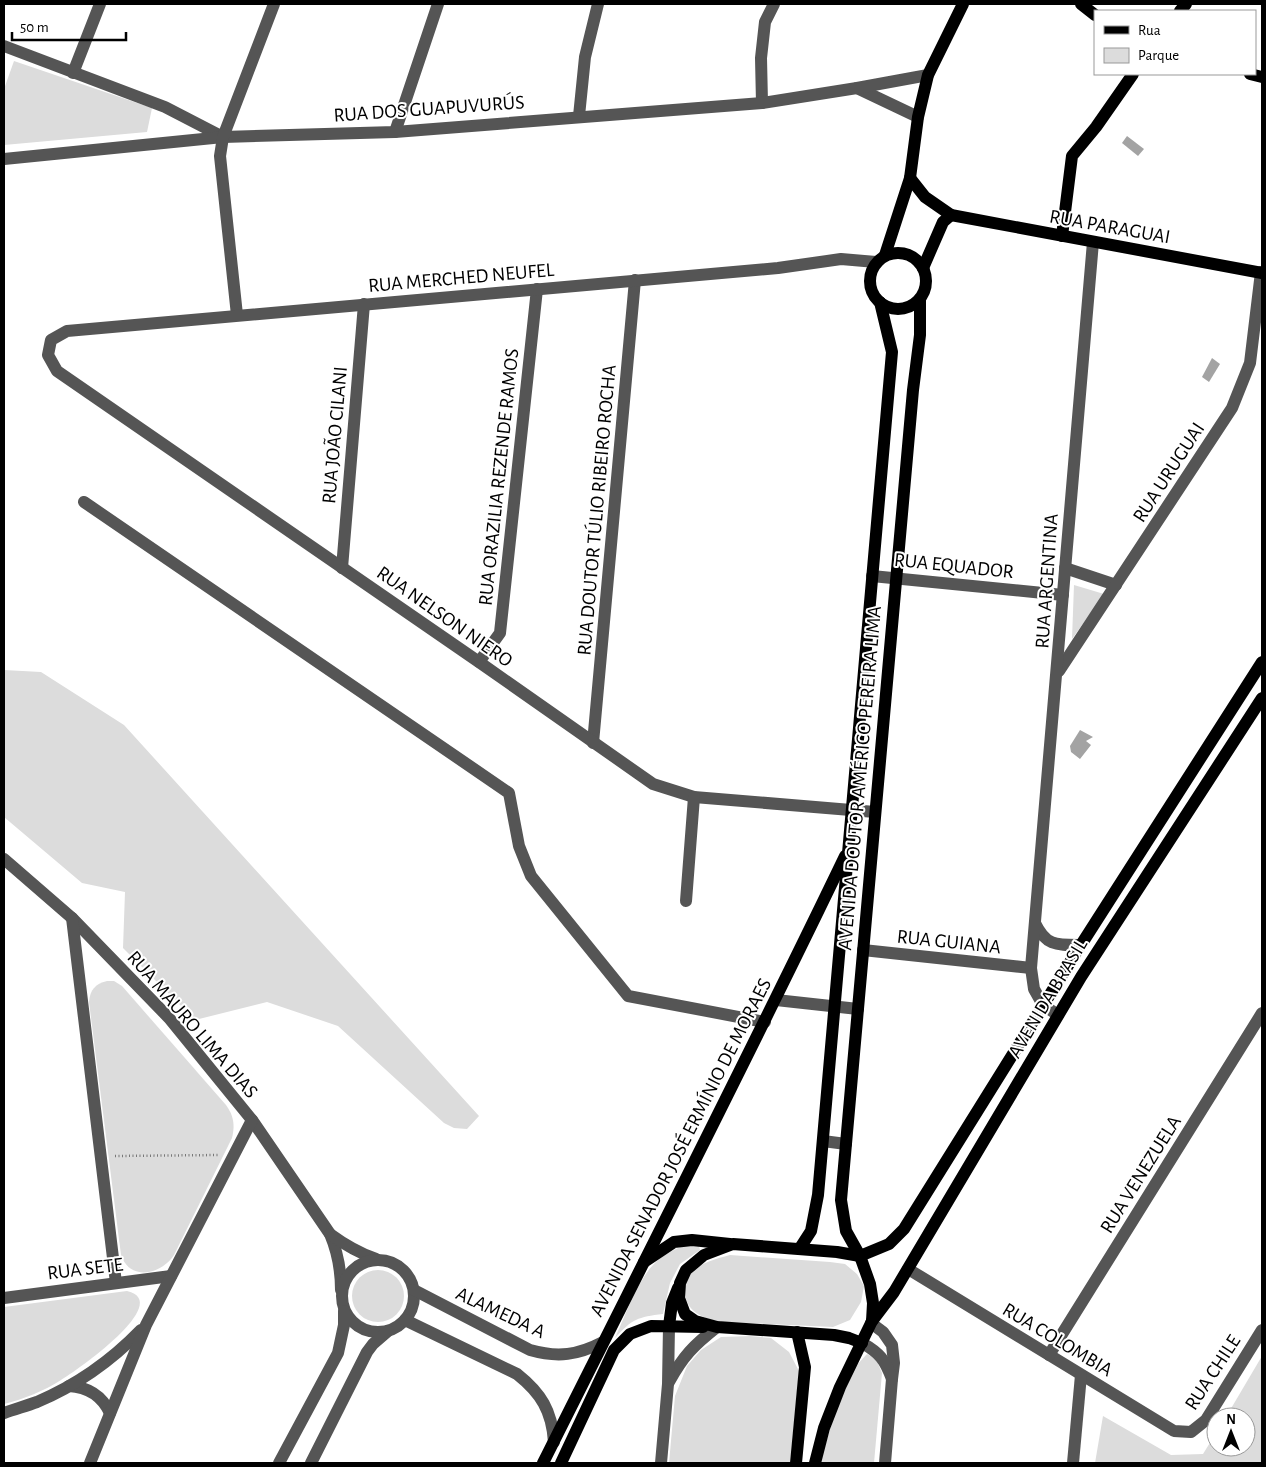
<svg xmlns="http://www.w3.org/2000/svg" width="1266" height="1467" font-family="'Alegreya Sans',sans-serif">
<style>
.green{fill:#dcdcdc}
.water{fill:#a3a3a3}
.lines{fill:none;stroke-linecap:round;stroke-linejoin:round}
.path{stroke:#777;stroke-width:2.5;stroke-dasharray:1 2.5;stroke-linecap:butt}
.minor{stroke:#555;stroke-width:12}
.major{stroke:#000;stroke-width:12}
.labels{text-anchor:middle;stroke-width:4;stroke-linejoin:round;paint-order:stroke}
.street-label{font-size:20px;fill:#000;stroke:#fff}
</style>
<rect width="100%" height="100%" fill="#fff"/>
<!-- green -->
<g class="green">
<polygon points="14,61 152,108 147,132 4,145 4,89"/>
<polygon points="1074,585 1104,594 1072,639"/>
<polygon points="4,670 41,672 124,725 479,1116 467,1129 454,1128 444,1123 338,1026 267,1002 195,1020 123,948 125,892 82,883 4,817"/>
<path d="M107,981H114L122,986L226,1105C234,1116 235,1126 232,1138L174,1255C162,1274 130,1282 121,1255L89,1002C90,990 95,984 107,981Z"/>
<path d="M682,1246H699L700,1250L680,1264L670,1283L663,1314C638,1317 632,1319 615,1338C625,1316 637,1282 653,1265C661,1256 672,1251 682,1246Z"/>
<path d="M730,1255L830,1262L845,1264L857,1274L864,1286L861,1302L850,1320L833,1327L723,1322C706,1319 688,1314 685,1295C684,1287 686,1278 691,1273C701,1262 716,1259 730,1255Z"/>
<circle cx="378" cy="1296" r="26"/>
<path d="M127,1291C175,1302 75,1372 61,1380C44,1391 24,1399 4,1404V1307Z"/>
<polygon points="750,1336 771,1338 789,1352 799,1371 790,1463 669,1463 675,1396 687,1366 701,1350 721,1337"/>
<polygon points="867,1354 876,1359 882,1373 874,1463 820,1463 834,1416 855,1367"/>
<polygon points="1262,1356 1262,1463 1095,1463 1103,1416 1171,1455 1203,1454 1216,1433 1216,1447 1246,1447 1246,1417 1226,1417"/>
</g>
<!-- water -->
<g class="water">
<polygon points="1127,136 1144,149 1138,156 1122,143"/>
<polygon points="1212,358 1220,364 1209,382 1202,377"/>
<polygon points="1080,730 1093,737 1086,741 1091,745 1080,759 1071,752 1070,746"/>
</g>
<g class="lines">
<!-- path -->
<polyline class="path" points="115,1156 220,1155"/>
<!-- minor -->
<g class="minor">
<polyline points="4,46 165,107 223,137"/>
<polyline points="73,73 100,4"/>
<polyline points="857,88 918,117"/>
<polyline points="762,103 761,58 765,22 774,4"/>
<polyline points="579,116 585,57 598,4"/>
<polyline points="395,132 438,4"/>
<polyline points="4,159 223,137 395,132 762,103 857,88 928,75"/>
<polyline points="237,315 220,156 223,137 274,4"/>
<polyline points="84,502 509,793 519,846 531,876 628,996 765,1022"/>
<polyline points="342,568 364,304"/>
<polyline points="1065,568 1116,585"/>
<polyline points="872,576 1063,595"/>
<polyline points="479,662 500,633 537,289"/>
<polyline points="1059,671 1232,408 1250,363 1261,272"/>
<polyline points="593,743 635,280"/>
<polyline points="875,812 694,797 653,784 479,662 57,371 48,355 51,340 67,331 778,268 841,259 876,262"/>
<path d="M4,859L72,918L169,1018L252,1120L330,1234C338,1253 341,1270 341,1290"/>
<polyline points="686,901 694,797"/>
<polyline points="72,918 116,1283"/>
<path d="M1035,923C1046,946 1056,945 1081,945"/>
<polyline points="863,950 1031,968"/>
<polyline points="776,1000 858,1009"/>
<path d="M1058,1015L1043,1005L1034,989L1031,968C1053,726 1073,484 1093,242"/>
<polyline points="823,1141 846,1144"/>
<path d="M330,1234C345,1245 359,1253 376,1259"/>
<circle cx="378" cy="1296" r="36"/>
<polyline points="908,1269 1174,1431 1191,1432 1206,1420 1262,1330"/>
<path d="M414,1290L530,1350C558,1358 578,1355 603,1342"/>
<polyline points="4,1298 171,1276"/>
<path d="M405,1320L517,1374C541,1393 552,1411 554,1442"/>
<polyline points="871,1323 883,1332 892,1345 894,1363 892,1379 885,1463"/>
<path d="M862,1343C880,1353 885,1360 892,1379"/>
<polyline points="1049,1355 1262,1013"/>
<path d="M669,1382C683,1356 694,1345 717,1327"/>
<path d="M69,1386C88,1387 102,1396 110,1413"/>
<path d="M4,1413C15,1409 26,1406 37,1402C77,1385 111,1361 141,1330"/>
<polyline points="90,1463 146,1325 252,1120"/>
<polyline points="279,1463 338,1353 344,1325 344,1311"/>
<polyline points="311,1463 367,1352 373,1344 388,1331"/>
<polyline points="661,1463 668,1384 669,1326"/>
<polyline points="1073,1463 1081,1375"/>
</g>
<!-- major -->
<g class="major">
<polyline points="1081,4 1095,15"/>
<polyline points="1180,11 1186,4"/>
<polyline points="1250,74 1262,77"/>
<polyline points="910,178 925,197 951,215 1262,273"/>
<polyline points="1062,236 1072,156 1096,127 1133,74"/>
<circle cx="898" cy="281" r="28"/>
<polyline points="885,255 910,178 918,117 928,75 963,4"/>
<polyline points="923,268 943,222 951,215"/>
<polyline points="800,1248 811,1231 818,1195 892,352 880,302"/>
<polyline points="860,1256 889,1244 904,1229 1072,959 1262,662"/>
<polyline points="860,1256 837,1252 733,1244 704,1255 686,1270 680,1283 679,1298 685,1314 695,1321 717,1327 834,1335 849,1338 862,1343"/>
<polyline points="644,1262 674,1242 692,1240 730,1244"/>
<polyline points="872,1321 873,1303 870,1284 860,1256 846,1231 841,1200 913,390 920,335 920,299"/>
<polyline points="669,1326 672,1303 678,1288"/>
<path d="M543,1463C644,1261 747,1060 845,856"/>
<polyline points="561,1463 614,1350 630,1334 651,1326 703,1327"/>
<polyline points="796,1463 805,1367 797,1332"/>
<polyline points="815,1463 824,1428 840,1387 872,1321 894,1292 1081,977 1262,698"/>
</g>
</g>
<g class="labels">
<!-- street labels -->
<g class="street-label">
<text transform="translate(429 108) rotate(-4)" y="7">RUA DOS GUAPUVURÚS</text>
<text transform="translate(1110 226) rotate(10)" y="7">RUA PARAGUAI</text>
<text transform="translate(461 277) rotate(-5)" y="7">RUA MERCHED NEUFEL</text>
<text transform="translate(334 435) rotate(-85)" y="7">RUA JOÃO CILANI</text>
<text transform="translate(1168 472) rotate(-57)" y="7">RUA URUGUAI</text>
<text transform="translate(498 477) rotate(-84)" y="7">RUA ORAZILIA REZENDE RAMOS</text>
<text transform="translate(596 510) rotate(-85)" y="7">RUA DOUTOR TÚLIO RIBEIRO ROCHA</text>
<text transform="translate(954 565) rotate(6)" y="7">RUA EQUADOR</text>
<text transform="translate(1046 581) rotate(-86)" y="7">RUA ARGENTINA</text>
<text transform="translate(445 616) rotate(35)" y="7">RUA NELSON NIERO</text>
<text transform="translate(859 778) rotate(-85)" y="7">AVENIDA DOUTOR AMÉRICO PEREIRA LIMA</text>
<text transform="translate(949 941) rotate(6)" y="7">RUA GUIANA</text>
<text transform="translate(1047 998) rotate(-59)" y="7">AVENIDA BRASIL</text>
<text transform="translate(193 1024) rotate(49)" y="7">RUA MAURO LIMA DIAS</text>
<text transform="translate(680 1147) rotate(-63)" y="7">AVENIDA SENADOR JOSÉ ERMÍNIO DE MORAES</text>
<text transform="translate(1140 1174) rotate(-58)" y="7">RUA VENEZUELA</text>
<text transform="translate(85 1268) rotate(-7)" y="7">RUA SETE</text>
<text transform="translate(501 1312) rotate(25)" y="7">ALAMEDA A</text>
<text transform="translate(1058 1339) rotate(31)" y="7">RUA COLOMBIA</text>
<text transform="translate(1212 1372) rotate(-57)" y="7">RUA CHILE</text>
</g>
</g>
<!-- border -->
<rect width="1266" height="1467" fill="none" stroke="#000000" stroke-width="10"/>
<!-- legend -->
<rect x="1094" y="10" width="162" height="65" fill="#ffffff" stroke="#999999"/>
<rect x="1104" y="26" width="25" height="8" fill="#000000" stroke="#999999"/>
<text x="1138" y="35" font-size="15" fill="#000000">Rua</text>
<rect x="1104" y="48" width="25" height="15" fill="#dcdcdc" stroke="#999999"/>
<text x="1138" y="60" font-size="15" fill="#000000">Parque</text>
<!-- north arrow -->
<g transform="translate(1231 1432)"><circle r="24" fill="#ffffff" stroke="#999999"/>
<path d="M0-4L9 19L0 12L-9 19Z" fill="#000000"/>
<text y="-8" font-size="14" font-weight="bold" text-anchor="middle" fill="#000000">N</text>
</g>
<!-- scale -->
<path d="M12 32v8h114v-8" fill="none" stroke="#000000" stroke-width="2.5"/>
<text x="20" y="32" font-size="15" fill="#000000" stroke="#ffffff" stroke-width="4" paint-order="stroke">50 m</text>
</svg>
